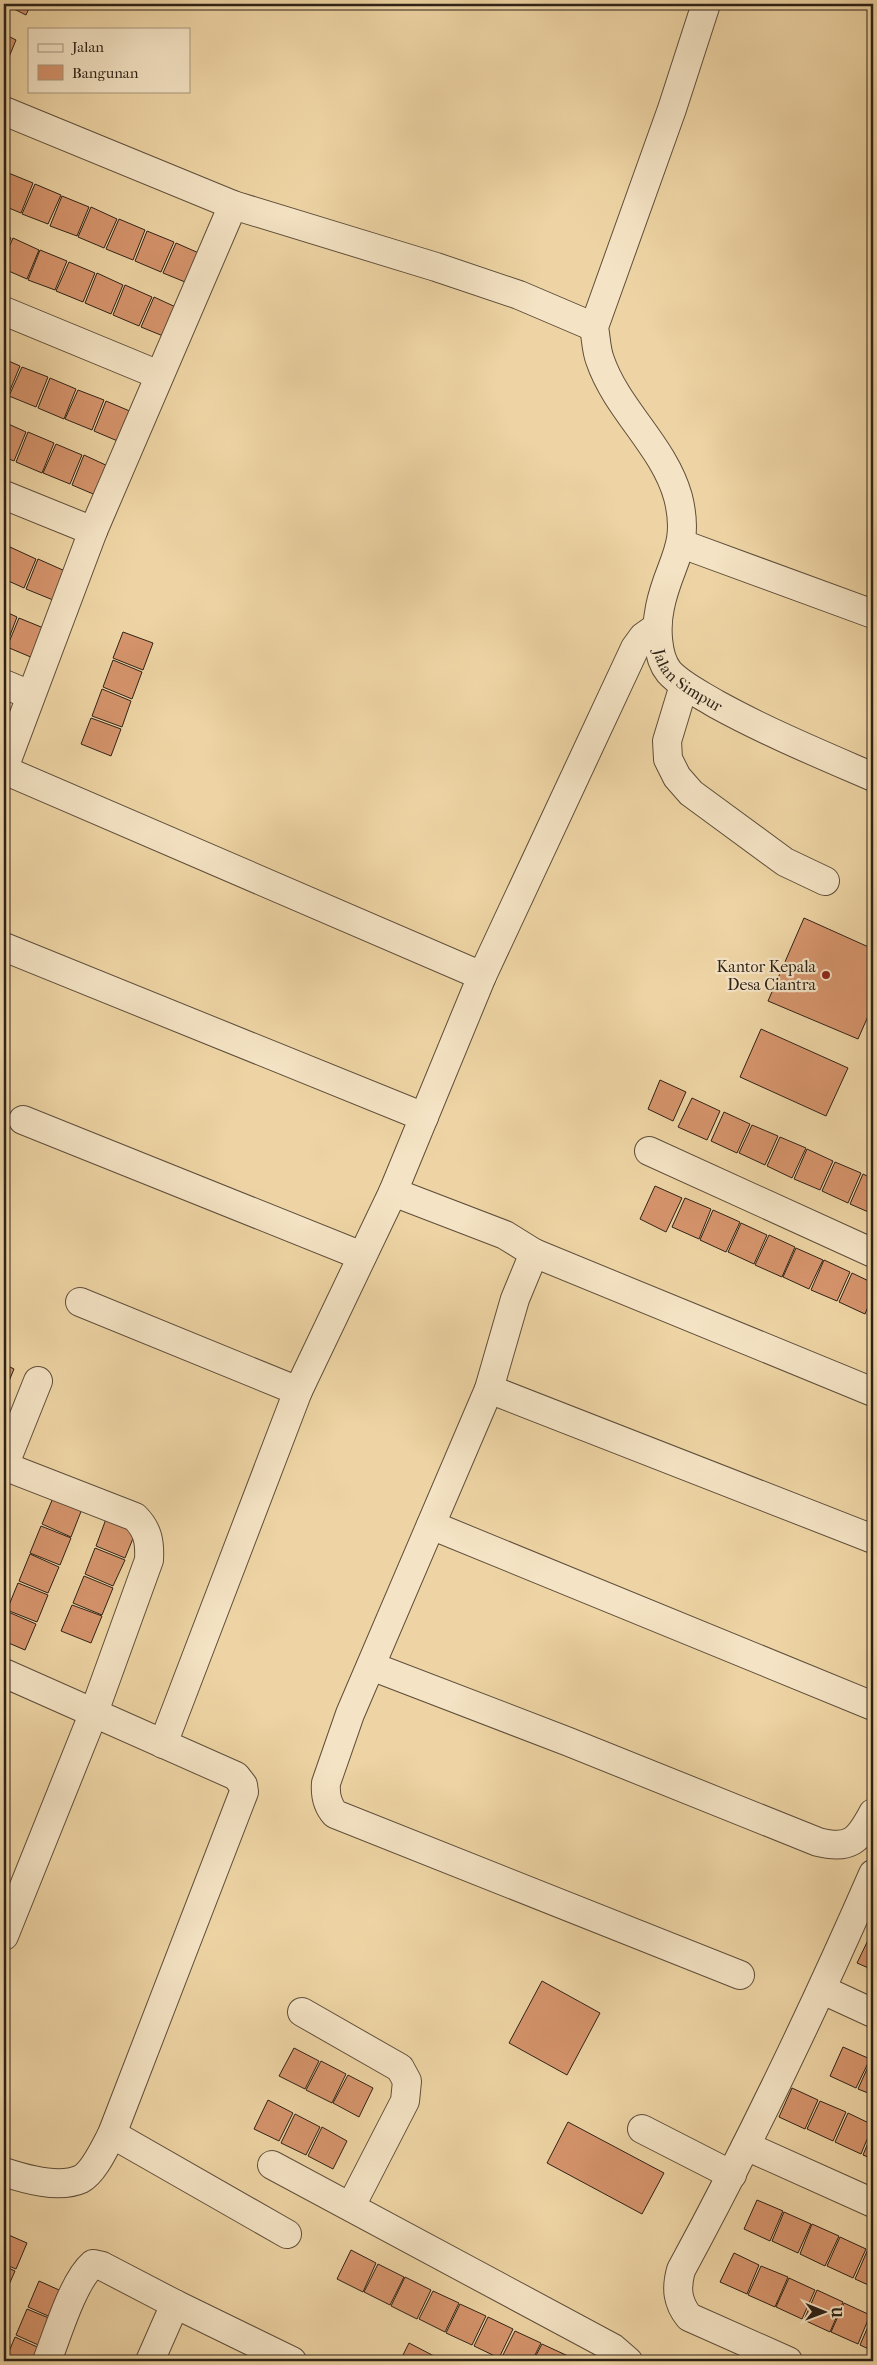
<svg xmlns="http://www.w3.org/2000/svg" width="877" height="2365" font-family="'IM FELL French Canon',serif">
<style>
.building{fill:#d6946c;stroke:#2e2217}
.lines{fill:none;stroke-linecap:round;stroke-linejoin:round}
.minor-casing{stroke:#5e4e3a;stroke-width:30}
.minor{stroke:#f4e3c4;stroke-width:28}
.poi-dot{fill:#8f2418;stroke:#f4e3c4;stroke-width:2}
.labels{text-anchor:middle;stroke-width:4.5;stroke-linejoin:round;paint-order:stroke}
.street-label{font-size:16px;fill:#2e2217;stroke:#f4e3c4}
.poi-label{font-size:16px;fill:#2e2217;stroke:#f4e3c4;text-anchor:end}
</style>
<rect width="100%" height="100%" fill="#eed4a4"/>
<filter id="stains"><feTurbulence type="fractalNoise" baseFrequency=".004" numOctaves="4"/><feColorMatrix values="0 0 0 0 .2 0 0 0 0 .09 0 0 0 0 .02 0 0 0 .5 -.17"/></filter>
<radialGradient id="worn" r=".72"><stop offset=".6" stop-color="#630" stop-opacity="0"/><stop offset="1" stop-color="#630" stop-opacity=".3"/></radialGradient>
<!-- building -->
<g class="building">
<polygon points="4,4 31,4 26,15"/>
<polygon points="4,34 16,40 4,69"/>
<polygon points="6,172 33,183 21,213 4,206 4,178"/>
<polygon points="35,184 61,195 48,224 22,214"/>
<polygon points="62,196 89,207 77,236 50,226"/>
<polygon points="91,207 117,219 104,248 78,237"/>
<polygon points="119,219 145,230 133,260 106,249"/>
<polygon points="147,231 174,242 161,272 135,261"/>
<polygon points="4,235 11,238 4,255"/>
<polygon points="13,238 39,250 27,279 4,269 4,259"/>
<polygon points="176,243 201,254 190,284 163,273"/>
<polygon points="40,250 67,261 55,290 28,280"/>
<polygon points="69,262 95,273 83,302 56,291"/>
<polygon points="97,273 123,285 111,314 85,303"/>
<polygon points="125,285 152,297 139,326 113,315"/>
<polygon points="154,297 180,309 168,338 141,327"/>
<polygon points="4,359 20,366 8,395 4,393"/>
<polygon points="22,367 48,377 36,407 9,396"/>
<polygon points="50,378 76,389 64,419 38,408"/>
<polygon points="78,390 104,400 92,430 65,419"/>
<polygon points="106,401 132,412 120,442 94,431"/>
<polygon points="4,422 26,432 14,461 4,457"/>
<polygon points="28,432 54,443 42,473 16,462"/>
<polygon points="56,444 82,455 70,484 43,473"/>
<polygon points="84,455 110,467 98,496 72,485"/>
<polygon points="4,545 9,547 4,558"/>
<polygon points="10,547 36,559 24,588 4,579 4,563"/>
<polygon points="38,559 65,571 53,600 26,589"/>
<polygon points="4,611 17,617 6,646 4,646"/>
<polygon points="19,618 46,629 33,658 7,647"/>
<polygon points="123,632 153,643 143,670 113,658"/>
<polygon points="113,660 142,672 132,699 103,687"/>
<polygon points="102,689 131,701 122,727 92,716"/>
<polygon points="91,718 121,729 111,756 81,744"/>
<polygon points="804,918 873,949 873,1005 858,1039 768,1001"/>
<polygon points="761,1029 848,1068 826,1116 740,1077"/>
<polygon points="660,1080 686,1092 673,1121 648,1109"/>
<polygon points="692,1098 720,1111 707,1140 678,1127"/>
<polygon points="724,1112 750,1124 737,1153 711,1141"/>
<polygon points="752,1125 778,1136 765,1165 739,1153"/>
<polygon points="780,1137 806,1148 792,1178 767,1166"/>
<polygon points="807,1149 833,1161 820,1190 794,1179"/>
<polygon points="835,1162 861,1173 848,1203 822,1191"/>
<polygon points="863,1174 873,1179 873,1214 850,1204"/>
<polygon points="655,1186 682,1198 666,1232 640,1219"/>
<polygon points="685,1198 711,1209 699,1239 672,1227"/>
<polygon points="713,1210 740,1222 726,1252 700,1240"/>
<polygon points="741,1223 767,1235 754,1264 728,1252"/>
<polygon points="769,1235 795,1247 782,1277 755,1265"/>
<polygon points="796,1248 823,1260 809,1289 783,1277"/>
<polygon points="824,1260 850,1272 837,1301 811,1290"/>
<polygon points="852,1273 873,1283 873,1295 865,1314 839,1302"/>
<polygon points="873,1300 873,1318 867,1315"/>
<polygon points="4,1364 14,1369 4,1393"/>
<polygon points="53,1498 82,1509 71,1537 42,1524"/>
<polygon points="106,1519 136,1531 125,1558 96,1546"/>
<polygon points="41,1526 71,1538 60,1565 30,1553"/>
<polygon points="95,1548 125,1560 113,1586 85,1574"/>
<polygon points="30,1554 59,1567 48,1593 19,1581"/>
<polygon points="84,1576 113,1588 102,1615 73,1603"/>
<polygon points="18,1583 48,1595 37,1622 7,1610"/>
<polygon points="72,1605 102,1616 91,1643 61,1631"/>
<polygon points="6,1611 36,1624 25,1650 4,1641 4,1618"/>
<polygon points="871,1934 873,1935 873,1970 857,1963"/>
<polygon points="542,1981 600,2013 567,2075 509,2043"/>
<polygon points="843,2047 870,2059 856,2088 830,2076"/>
<polygon points="294,2048 319,2061 305,2089 279,2076"/>
<polygon points="871,2060 873,2061 873,2095 858,2089"/>
<polygon points="321,2061 346,2074 332,2103 306,2090"/>
<polygon points="348,2075 373,2088 359,2117 333,2103"/>
<polygon points="792,2088 818,2100 805,2129 779,2117"/>
<polygon points="268,2100 293,2113 279,2141 254,2129"/>
<polygon points="820,2101 846,2112 833,2141 807,2129"/>
<polygon points="848,2113 873,2125 861,2154 835,2142"/>
<polygon points="295,2114 320,2127 306,2155 281,2143"/>
<polygon points="568,2122 664,2173 642,2214 547,2163"/>
<polygon points="322,2127 347,2141 333,2169 308,2156"/>
<polygon points="873,2131 873,2159 863,2155"/>
<polygon points="757,2200 783,2211 770,2241 744,2229"/>
<polygon points="784,2212 811,2224 798,2253 772,2241"/>
<polygon points="812,2224 839,2236 825,2266 800,2254"/>
<polygon points="4,2233 27,2243 16,2269 4,2264"/>
<polygon points="840,2237 866,2249 853,2278 827,2266"/>
<polygon points="868,2249 873,2252 873,2287 855,2279"/>
<polygon points="351,2250 376,2263 363,2292 337,2279"/>
<polygon points="734,2253 759,2265 747,2294 720,2282"/>
<polygon points="378,2264 404,2277 390,2305 364,2292"/>
<polygon points="4,2266 15,2271 4,2296"/>
<polygon points="761,2266 788,2277 775,2307 748,2295"/>
<polygon points="405,2277 431,2290 417,2319 391,2306"/>
<polygon points="789,2278 815,2290 802,2319 776,2307"/>
<polygon points="39,2281 68,2294 57,2320 28,2307"/>
<polygon points="817,2290 843,2302 830,2332 804,2320"/>
<polygon points="433,2291 459,2303 445,2332 419,2319"/>
<polygon points="844,2303 870,2315 858,2344 831,2332"/>
<polygon points="460,2304 486,2316 472,2345 446,2333"/>
<polygon points="27,2309 56,2321 45,2348 16,2335"/>
<polygon points="873,2315 873,2351 860,2345"/>
<polygon points="488,2317 513,2329 499,2358 474,2346"/>
<polygon points="515,2331 541,2343 532,2361 506,2361 501,2359"/>
<polygon points="15,2337 44,2350 39,2361 5,2361"/>
<polygon points="409,2343 434,2356 432,2361 400,2361"/>
<polygon points="542,2344 568,2356 565,2361 533,2361"/>
<polygon points="436,2357 445,2361 433,2361"/>
</g>
<g class="lines">
<defs>
<g id="minor">
<path id="s1" d="M706,4L672,109L594,327C596,337 596,350 600,360C617,410 664,446 678,497C691,548 669,562 660,607C656,625 656,656 669,672C682,686 700,694 716,704C767,732 820,754 873,777"/>
<polyline points="4,111 233,205 436,267 519,295 594,327"/>
<polyline points="4,311 159,375"/>
<polyline points="4,495 93,531"/>
<polyline points="682,544 873,614"/>
<polyline points="4,684 30,695"/>
<polyline points="684,685 667,741 668,759 677,777 691,793 785,862 825,881"/>
<polyline points="4,768 93,531 233,205"/>
<polyline points="4,770 482,976"/>
<polyline points="4,947 424,1117"/>
<polyline points="23,1120 362,1256"/>
<polyline points="649,1151 873,1253"/>
<path d="M393,1192L505,1235L534,1253L515,1299L489,1389L350,1714L326,1783C325,1795 327,1805 335,1814L740,1975"/>
<polyline points="534,1253 873,1392"/>
<polyline points="80,1302 298,1391"/>
<polyline points="489,1389 873,1539"/>
<polyline points="4,1466 38,1381"/>
<polyline points="431,1525 873,1706"/>
<path d="M371,1666L569,1742L818,1842C850,1850 858,1841 873,1813"/>
<path d="M4,1673L236,1776L243,1785L244,1792L112,2134C105,2147 94,2172 81,2179C59,2189 25,2179 4,2172"/>
<polyline points="163,1744 298,1391 393,1192 482,976 635,648 643,637 657,627"/>
<path d="M4,1936L94,1712L149,1560C150,1542 148,1530 135,1517L4,1466"/>
<polyline points="823,1990 873,2013"/>
<polyline points="302,2012 400,2068 407,2081 405,2101 351,2206"/>
<polyline points="642,2129 732,2175"/>
<polyline points="112,2134 287,2234"/>
<polyline points="746,2146 873,2203"/>
<polyline points="272,2165 613,2348 628,2361"/>
<path d="M47,2361C57,2336 73,2281 93,2264L102,2266L175,2304"/>
<polyline points="150,2361 175,2304 292,2361"/>
<path d="M788,2361L689,2317C677,2302 676,2288 681,2270C751,2141 814,2009 873,1874"/>
</g>
</defs>
<!-- minor casing -->
<use href="#minor" class="minor-casing"/>
<!-- minor -->
<use href="#minor" class="minor"/>
</g>
<!-- markers -->
<circle class="poi-dot" cx="826" cy="975" r="5"/>
<g class="labels">
<!-- street labels -->
<g class="street-label">
<text dy="6" stroke="none"><textPath href="#s1" startOffset="734">Jalan Simpur</textPath></text>
</g>
<!-- poi labels -->
<g class="poi-label">
<text x="816" y="972">Kantor Kepala<tspan x="816" dy="18">Desa Ciantra</tspan></text>
</g>
</g>
<!-- margin -->
<rect width="877" height="2365" fill="none" stroke="#eed4a4" stroke-width="20"/>
<rect x="5" y="5" width="867" height="2355" fill="none" stroke="#2e2217" stroke-width="2.5"/>
<rect x="10" y="10" width="857" height="2345" fill="none" stroke="#2e2217"/>
<!-- legend -->
<rect x="28" y="28" width="162" height="65" fill="#f4e3c4" stroke="#a5967f"/>
<rect x="38" y="44" width="25" height="8" fill="#f4e3c4" stroke="#a5967f"/>
<text x="72" y="52" font-size="15" fill="#2e2217">Jalan</text>
<rect x="38" y="65" width="25" height="15" fill="#d6946c" stroke="#a5967f"/>
<text x="72" y="78" font-size="15" fill="#2e2217">Bangunan</text>
<!-- north arrow -->
<g transform="translate(824 2312) rotate(91)" stroke="#f4e3c4" stroke-width="4" paint-order="stroke">
<path d="M0-4L9 19L0 12L-9 19Z" fill="#2e2217"/>
<text y="-8" font-size="14" font-weight="bold" text-anchor="middle" fill="#2e2217">U</text>
</g>
<rect width="100%" height="100%" filter="url(#stains)"/>
<rect width="100%" height="100%" fill="url(#worn)"/>
</svg>
